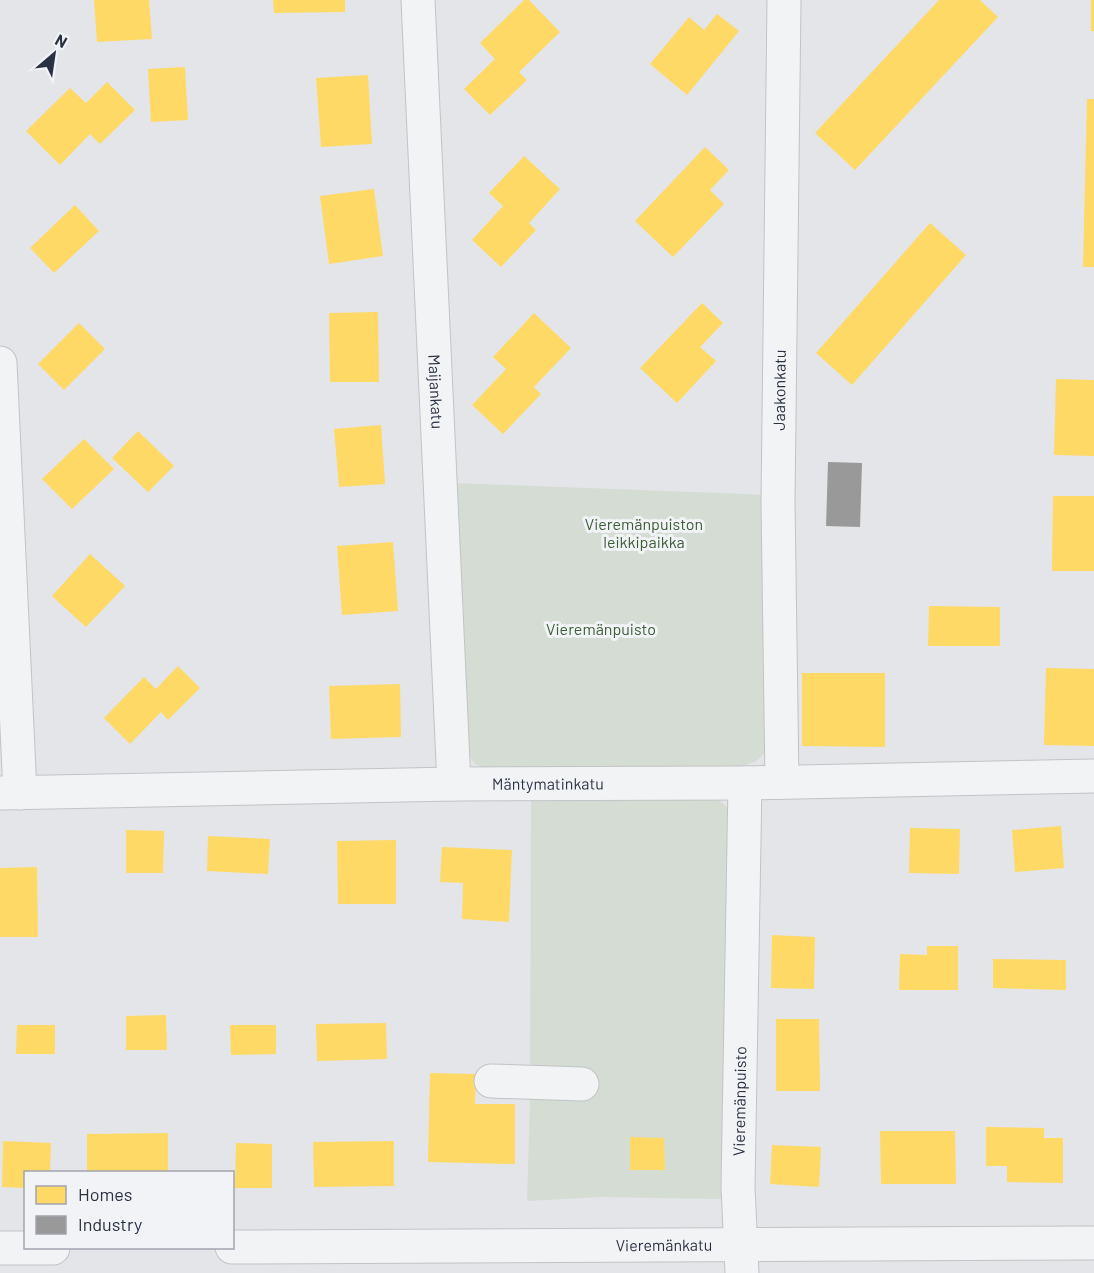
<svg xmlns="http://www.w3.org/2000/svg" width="1094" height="1273" font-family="Barlow,sans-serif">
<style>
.green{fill:#d4dcd4}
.homes{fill:#ffd966}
.industry{fill:#999}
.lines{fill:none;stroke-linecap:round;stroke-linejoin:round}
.minor-casing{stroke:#c2c3c6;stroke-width:35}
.minor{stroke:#f2f3f5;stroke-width:33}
.labels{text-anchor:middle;stroke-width:6;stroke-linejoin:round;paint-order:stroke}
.street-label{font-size:16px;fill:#2a3142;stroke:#f1f3f7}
.park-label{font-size:16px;fill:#3c5e37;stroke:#f1f3f7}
</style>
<rect width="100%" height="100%" fill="#e4e5e8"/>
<!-- green -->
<g class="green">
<polygon points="453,483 771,495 767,751 755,762 732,769 484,769 475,764 466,751"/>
<polygon points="531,797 716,798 728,808 734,820 722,1199 599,1197 527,1201 530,1102"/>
</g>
<!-- homes -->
<g class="homes">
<polygon points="94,0 149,0 152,39 97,42"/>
<polygon points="273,0 345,0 345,12 274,13"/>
<polygon points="524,0 529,0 560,32 519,72 527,80 490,115 464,89 495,59 480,43"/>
<polygon points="939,0 980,0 998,17 855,170 815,133"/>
<rect x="1091" y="0" width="3" height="31"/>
<polygon points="717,14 739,31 687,95 650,64 689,17 704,30"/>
<polygon points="185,67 188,120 151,122 148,69"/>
<polygon points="368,75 372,144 321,147 316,78"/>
<polygon points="107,82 135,110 100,144 90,134 60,165 26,131 70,88 86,103"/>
<polygon points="1087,99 1094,99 1094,267 1083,267"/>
<polygon points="705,147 729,170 710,190 724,204 673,257 635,221"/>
<polygon points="524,156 560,189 529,223 536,230 501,267 472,240 503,206 489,193"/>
<polygon points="374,189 383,256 329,264 320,196"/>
<polygon points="75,205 99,231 54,273 30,248"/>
<polygon points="930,223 966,255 852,385 816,353"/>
<polygon points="702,303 723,323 700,347 716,361 677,403 640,368"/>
<polygon points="378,312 379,382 330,382 329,313"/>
<polygon points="534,313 571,348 534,387 541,394 503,434 472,405 506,369 493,357"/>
<polygon points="79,323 105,349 64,390 38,364"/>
<polygon points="1056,379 1094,380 1094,456 1054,455"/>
<polygon points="381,425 385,484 339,487 334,429"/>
<polygon points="138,431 174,466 148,492 112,458"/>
<polygon points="84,439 114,469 72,509 42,479"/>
<polygon points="1053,496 1094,496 1094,571 1052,571"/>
<polygon points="393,542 398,611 342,615 337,546"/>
<polygon points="90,554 125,586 86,627 52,596"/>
<polygon points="929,606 1000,607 1000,646 928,646"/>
<polygon points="178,666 200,688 168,720 161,712 130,744 104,718 144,677 156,689"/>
<polygon points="1046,668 1094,669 1094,746 1044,745"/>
<polygon points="802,673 885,673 885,747 802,746"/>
<polygon points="400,684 401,737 331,739 329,686"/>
<polygon points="1061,826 1064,868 1015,872 1012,830"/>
<polygon points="910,828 960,829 959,874 909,873"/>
<polygon points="126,830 164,831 163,873 126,873"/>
<polygon points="208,836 270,839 268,874 207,871"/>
<polygon points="396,840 396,904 338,904 337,841"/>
<polygon points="442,847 512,850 509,922 462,919 463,883 440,882"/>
<polygon points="37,867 38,937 0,937 0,868"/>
<polygon points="772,935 815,937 814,989 771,988"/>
<polygon points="927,946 958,946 958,990 899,990 900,954 927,955"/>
<polygon points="993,959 1066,960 1066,990 993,988"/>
<polygon points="166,1015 167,1050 126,1050 126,1016"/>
<polygon points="776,1019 819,1019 820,1091 776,1091"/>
<polygon points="386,1023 387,1059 317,1061 316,1024"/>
<polygon points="17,1025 55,1025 55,1054 16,1054"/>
<polygon points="230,1025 276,1025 276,1054 231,1055"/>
<polygon points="430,1073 476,1074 475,1104 515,1104 515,1164 428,1162"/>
<polygon points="986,1127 1044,1128 1044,1138 1063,1138 1063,1183 1007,1182 1007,1166 986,1166"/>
<polygon points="880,1131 955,1131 956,1184 881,1184"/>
<polygon points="168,1133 168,1172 87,1172 87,1134"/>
<polygon points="630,1137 664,1138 665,1170 630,1170"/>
<polygon points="3,1141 51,1143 50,1172 26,1172 26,1188 2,1187"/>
<polygon points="394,1141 394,1186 314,1187 313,1142"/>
<polygon points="236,1143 272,1144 272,1188 235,1188"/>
<polygon points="772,1145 821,1147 819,1187 770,1184"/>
</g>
<!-- industry -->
<polygon class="industry" points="828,462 862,463 860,527 826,526"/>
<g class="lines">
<defs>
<g id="minor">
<path id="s1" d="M418,0L454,784"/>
<polyline points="0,363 20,793"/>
<path id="s2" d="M782,782L778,501L784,0"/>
<path id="s3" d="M0,793L454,784L745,783L1094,776"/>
<polyline points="491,1081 582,1084"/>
<path id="s4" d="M232,1247L1094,1243"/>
<polyline points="0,1248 53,1248"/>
<path id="s5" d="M742,1273L738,1187L745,783"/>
</g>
</defs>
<!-- minor casing -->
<use href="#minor" class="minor-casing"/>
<!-- minor -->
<use href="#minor" class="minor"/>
</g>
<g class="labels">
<!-- street labels -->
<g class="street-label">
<text dy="6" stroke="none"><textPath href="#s2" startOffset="392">Jaakonkatu</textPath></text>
<text dy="6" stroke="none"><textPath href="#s1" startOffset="392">Maijankatu</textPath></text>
<text dy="6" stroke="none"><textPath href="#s3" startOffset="548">Mäntymatinkatu</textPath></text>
<text dy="6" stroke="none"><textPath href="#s5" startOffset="172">Vieremänpuisto</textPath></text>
<text dy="6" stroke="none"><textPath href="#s4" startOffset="432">Vieremänkatu</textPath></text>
</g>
<!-- park labels -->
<g class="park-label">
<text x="644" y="530">Vieremänpuiston<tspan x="644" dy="18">leikkipaikka</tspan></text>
<text x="601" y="635">Vieremänpuisto</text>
</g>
</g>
<!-- legend -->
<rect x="24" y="1171" width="210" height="78" fill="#f1f3f7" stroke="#a1a5af" stroke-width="1.5"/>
<rect x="36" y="1186" width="30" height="18" fill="#ffd966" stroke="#a1a5af" stroke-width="1.5"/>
<text x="78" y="1201" font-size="18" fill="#2a3142">Homes</text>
<rect x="36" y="1216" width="30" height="18" fill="#999999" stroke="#a1a5af" stroke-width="1.5"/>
<text x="78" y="1231" font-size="18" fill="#2a3142">Industry</text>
<!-- north arrow -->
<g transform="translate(54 54) rotate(29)" stroke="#f1f3f7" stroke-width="4.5" paint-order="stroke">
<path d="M0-4.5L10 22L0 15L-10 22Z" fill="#2a3142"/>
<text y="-9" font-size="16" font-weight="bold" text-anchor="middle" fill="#2a3142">N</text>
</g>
</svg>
